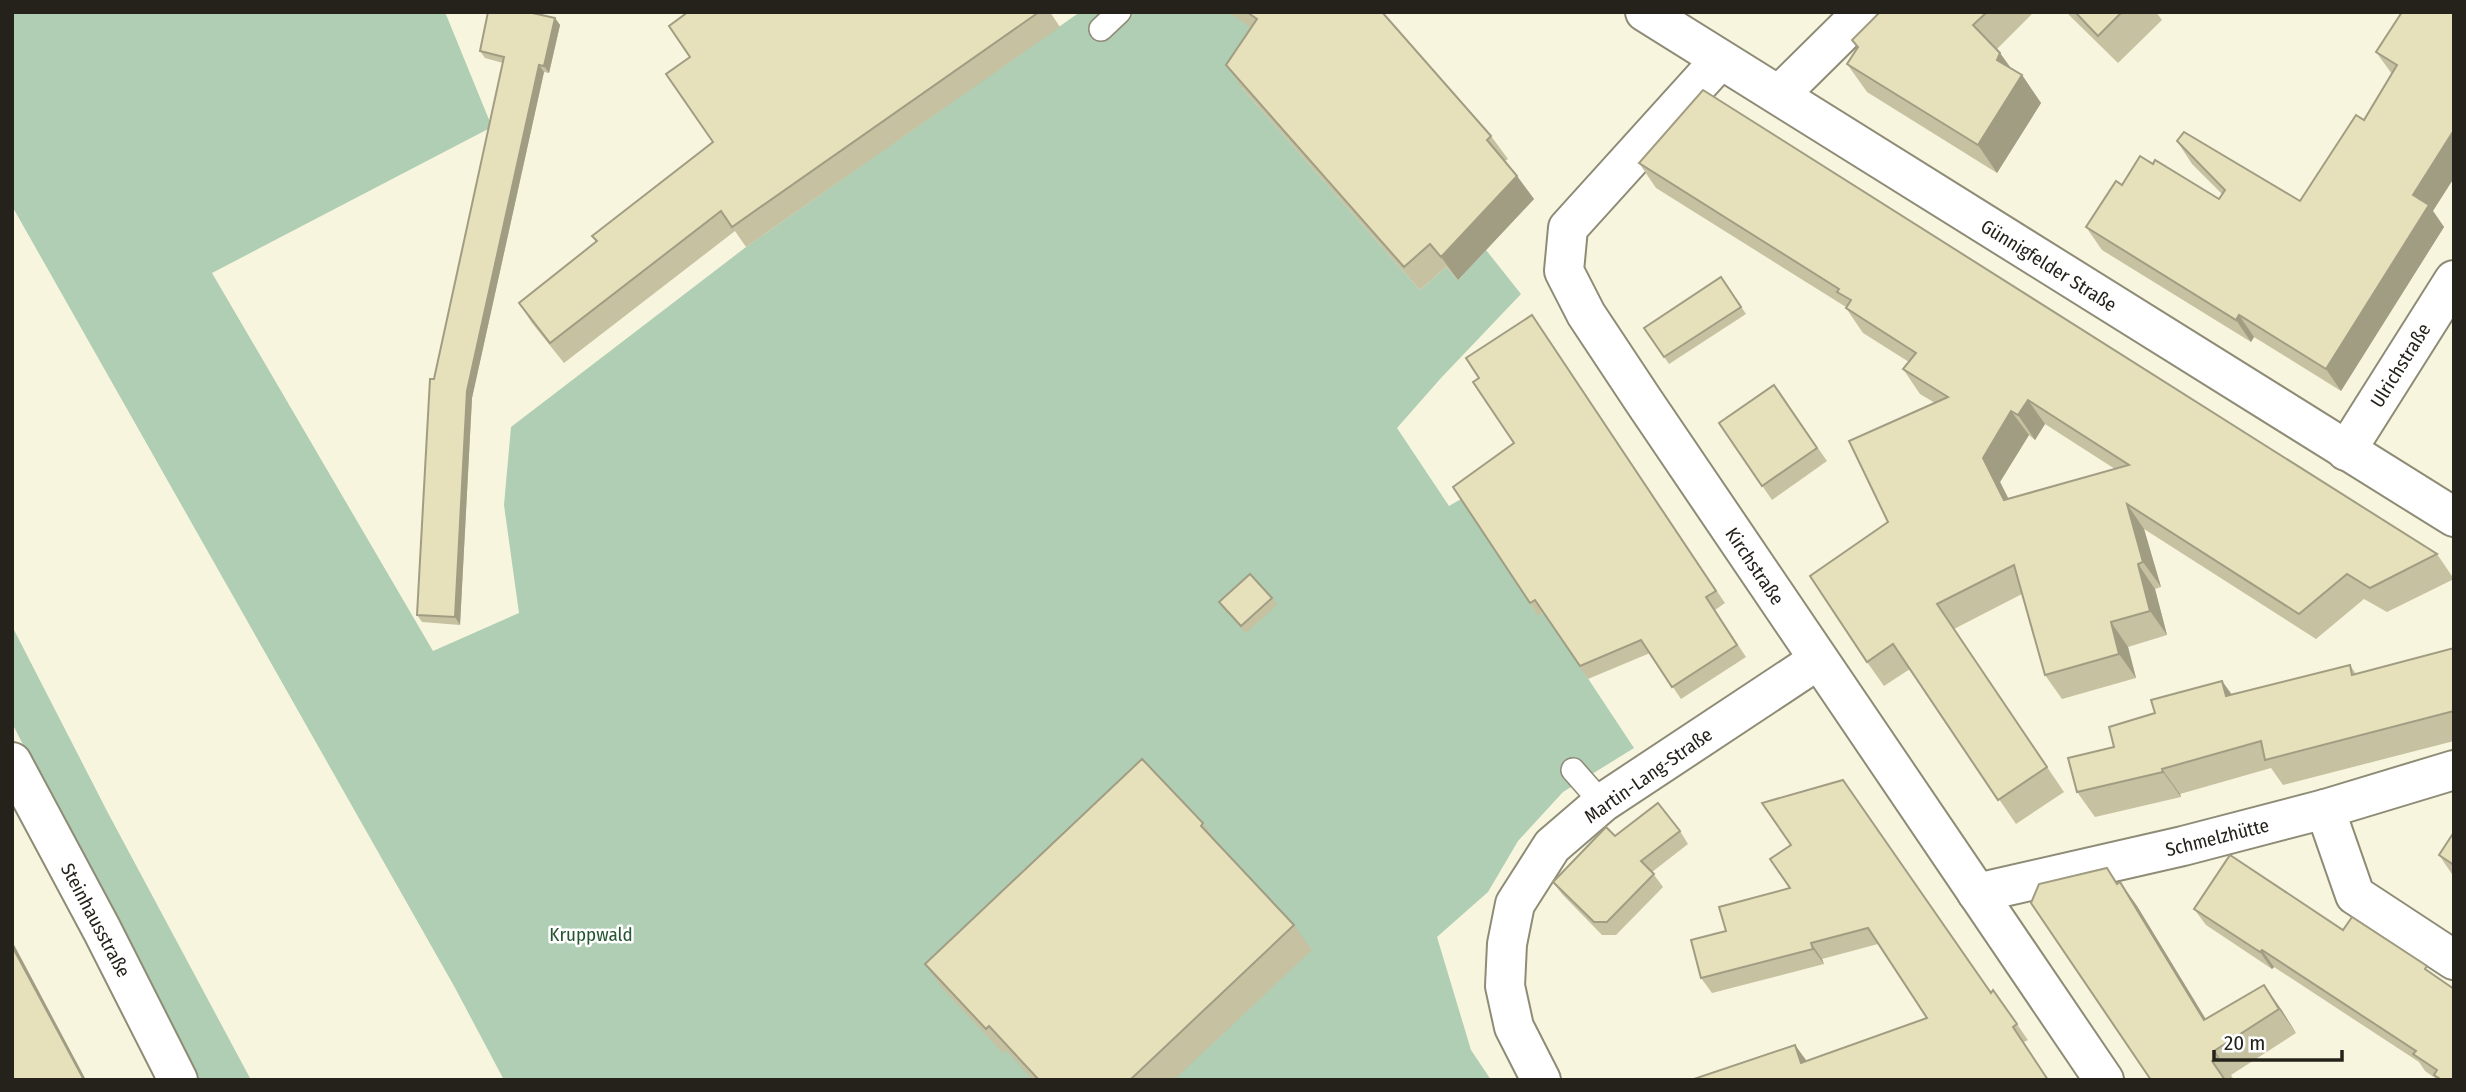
<svg xmlns="http://www.w3.org/2000/svg" width="2466" height="1092" font-family="'Fira Sans Condensed',sans-serif">
<style>
.green{fill:#afceb4}
.lines{fill:none;stroke-linecap:round;stroke-linejoin:round}
.lane-casing{stroke:#8e8b76;stroke-width:26}
.street-casing{stroke:#8e8b76;stroke-width:42}
.secondary-casing{stroke:#8e8b76;stroke-width:42}
.lane{stroke:#fff;stroke-width:23}
.street{stroke:#fff;stroke-width:38}
.secondary{stroke:#fff;stroke-width:38}
.wall{fill:#c6c1a1;fill-rule:evenodd}
.shaded-wall{fill:#a19d83}
.building{fill:#e6e0bb;stroke:#a19d83;stroke-width:2;fill-rule:evenodd}
.labels{text-anchor:middle;stroke-width:5;stroke-linejoin:round;paint-order:stroke}
.street-label{font-size:19px;fill:#24221a;stroke:#fff}
.park-label{font-size:19px;fill:#255531;stroke:#fff}
</style>
<rect width="100%" height="100%" fill="#f8f5de"/>
<!-- green -->
<g class="green">
<polygon points="12,12 445,12 492,127 212,273 433,651 519,613 504,505 511,427 746,247 1080,12 1294,12 1242,88 1420,290 1446,267 1458,280 1486,250 1521,294 1441,378 1397,428 1449,506 1461,499 1538,615 1544,612 1634,748 1563,792 1518,841 1488,892 1437,937 1471,1050 1491,1080 504,1080 454,986 12,206"/>
<polygon points="12,626 108,813 251,1080 194,1080 12,723"/>
</g>
<g class="lines">
<defs>
<g id="lane">
<polyline points="1101,29 1119,12"/>
<polyline points="1573,770 1602,803"/>
</g>
<g id="street">
<polyline points="1720,60 1568,228 1564,271 1586,314 1643,400 2104,1080"/>
<polyline points="1779,95 1863,12"/>
<polyline points="2346,451 2454,280"/>
<polyline points="12,762 102,930 178,1080"/>
<polyline points="2325,809 2355,895 2454,960"/>
<polyline points="1977,893 2183,846 2325,809 2454,770"/>
<polyline points="1541,1080 1514,1027 1505,986 1507,944 1515,904 1552,846 1602,803 1818,660"/>
</g>
<polyline id="secondary" points="1645,12 2454,517"/>
</defs>
<!-- lane casing -->
<use href="#lane" class="lane-casing"/>
<!-- street casing -->
<use href="#street" class="street-casing"/>
<!-- secondary casing -->
<use href="#secondary" class="secondary-casing"/>
<!-- lane -->
<use href="#lane" class="lane"/>
<!-- street -->
<use href="#street" class="street"/>
<!-- secondary -->
<use href="#secondary" class="secondary"/>
</g>
<!-- wall -->
<g class="wall">
<polygon points="688,12 1050,12 1060,27 746,247 735,231 564,363 532,323 519,303 596,242 592,236 713,142"/>
<polygon points="1228,12 1382,12 1491,136 1508,159 1505,161 1517,176 1534,199 1458,280 1446,267 1420,290 1242,88 1226,65 1251,28"/>
<polygon points="1880,12 2034,12 1997,49 2011,68 2022,75 2041,103 1997,173 1867,92 1847,64 1858,48 1852,40"/>
<polygon points="2066,12 2156,12 2162,20 2118,63"/>
<polygon points="2402,12 2433,211 2444,227 2341,391 2254,337 2251,342 2102,250 2086,227 2122,185 2153,164 2219,199 2222,194 2192,164 2177,141 2300,201 2364,120 2392,74 2376,52"/>
<polygon points="555,18 560,25 549,73 544,72 472,398 460,625 422,622 417,615 434,379 503,63 485,58 480,51"/>
<path d="M1639,163L2437,554L2454,579L2387,612L2364,599L2316,639L2144,529L2161,587L2155,589L2167,635L2128,647L2136,678L2062,699L2045,675L2022,594L1954,629L2064,792L2016,824L1910,669L1884,686L1867,662L1888,522L1935,403L1920,394L1903,369L1909,362L1863,333L1846,308V307L1656,188ZM2045,424L2115,469L2009,499L2000,482L2029,435L2035,440Z"/>
<polygon points="1721,277 1746,314 1669,364 1644,328"/>
<polygon points="1532,315 1725,603 1715,610 1746,657 1681,699 1650,653 1588,679 1543,612 1538,616 1530,603 1514,443 1479,378"/>
<polygon points="1774,385 1827,461 1772,500 1719,423"/>
<polygon points="1272,598 1277,605 1246,633 1224,609 1219,602"/>
<polygon points="2454,648 2454,741 2283,785 2271,768 2180,794 2181,797 2095,817 2077,792 2114,747 2155,713 2222,681 2232,695 2350,665 2356,674"/>
<polygon points="1203,823 1219,845 1294,925 1312,950 1174,1080 1033,1080 1007,1051 1003,1053 943,989 925,964"/>
<polygon points="1680,831 1688,844 1652,872 1663,887 1616,935 1602,935 1562,894 1553,882 1615,836"/>
<polygon points="2454,832 2454,877 2439,855"/>
<polygon points="2230,855 2454,1080 2438,1080 2425,1071 2419,1062 2274,967 2272,969 2206,925 2194,909"/>
<polygon points="2120,882 2137,906 2205,1019 2281,1009 2296,1033 2231,1075 2234,1080 2151,1080 2118,884"/>
<polygon points="1790,888 1991,992 1993,990 2028,1040 2024,1042 1691,1080 1795,1045 1806,1062 1927,1018 1878,944 1822,959 1824,964 1712,993 1701,978 1726,931"/>
</g>
<!-- shaded-wall -->
<g class="shaded-wall">
<polygon points="555,18 560,25 549,73 544,66"/>
<polygon points="2000,53 2019,80 2022,75 2041,103 1997,173 1978,145 1997,60"/>
<polygon points="539,65 544,72 472,398 460,625 455,617 467,391"/>
<polygon points="2454,130 2454,178 2433,211 2444,227 2341,391 2326,369 2413,195"/>
<polygon points="1517,176 1534,199 1458,280 1441,257"/>
<polygon points="2239,315 2254,337 2251,342 2236,320"/>
<polygon points="2028,400 2045,424 2035,440 2018,415"/>
<polygon points="2011,411 2029,435 2000,482 2021,525 2004,500 1983,458"/>
<polygon points="2127,504 2144,529 2161,587 2143,562"/>
<polygon points="2138,564 2155,589 2167,635 2150,611"/>
<polygon points="2111,622 2128,647 2136,678 2119,654"/>
<polygon points="2222,681 2240,706 2226,696"/>
<polygon points="2162,769 2180,794 2181,797 2163,772"/>
<polygon points="2120,882 2137,906 2221,1044 2204,1020"/>
<polygon points="12,941 86,1080 84,1080 12,946"/>
<polygon points="1811,943 1822,959 1824,964 1813,949"/>
<polygon points="2262,950 2274,967 2272,969 2260,952"/>
<polygon points="2264,985 2281,1009 2296,1033 2279,1009"/>
<polygon points="1795,1045 1806,1060 1812,1079 1801,1063"/>
</g>
<!-- building -->
<g class="building">
<polygon points="488,12 528,12 555,18 544,66 539,65 467,391 455,617 417,615 430,379 434,379 504,57 480,51"/>
<polygon points="688,12 1039,12 732,227 721,211 550,343 519,303 597,241 592,236 713,142 666,74 690,57 669,26"/>
<polygon points="1247,12 1382,12 1491,136 1487,140 1517,176 1441,257 1430,244 1404,267 1226,65 1257,19"/>
<polygon points="1880,12 1987,12 1973,25 2000,53 1997,60 2022,75 1978,145 1847,64 1858,47 1852,40"/>
<polygon points="2075,12 2122,12 2098,36"/>
<polygon points="2402,12 2454,12 2454,130 2413,195 2429,205 2326,369 2239,315 2236,320 2086,227 2116,181 2122,185 2140,156 2153,164 2155,160 2219,199 2225,190 2177,141 2184,132 2300,201 2356,115 2364,120 2397,65 2376,52"/>
<path d="M1703,90L2437,554L2370,588L2347,574L2299,614L2127,504L2143,562L2138,564L2150,611L2111,622L2119,654L2045,675L2014,565L1937,604L2047,767L1998,800L1893,644L1867,662L1810,576L1888,522L1849,441L1948,397L1903,369L1916,353L1846,308L1851,300L1837,292L1839,289L1639,163ZM2028,400L2129,465L2004,500L1983,458L2011,411L2018,415Z"/>
<polygon points="1721,277 1741,307 1664,357 1644,328"/>
<polygon points="1532,315 1716,591 1706,597 1737,645 1672,687 1641,640 1580,666 1535,600 1530,603 1453,487 1514,443 1473,382 1479,378 1466,358"/>
<polygon points="1774,385 1817,448 1762,486 1719,423"/>
<polygon points="1250,574 1272,598 1241,626 1219,602"/>
<polygon points="2454,648 2454,711 2265,760 2261,741 2162,769 2163,772 2077,792 2068,758 2114,747 2109,727 2155,713 2151,700 2222,681 2226,696 2350,665 2352,675"/>
<polygon points="1142,759 1203,823 1201,826 1294,925 1130,1080 1039,1080 989,1026 986,1029 925,964"/>
<polygon points="1843,780 1991,993 1993,990 2017,1024 2013,1027 2048,1080 1691,1080 1795,1045 1801,1063 1927,1018 1868,928 1811,943 1813,949 1701,978 1691,940 1726,931 1719,907 1790,888 1770,859 1791,845 1762,803"/>
<polygon points="1658,803 1680,831 1641,861 1654,874 1607,922 1594,922 1553,882 1606,827 1615,836"/>
<polygon points="2454,832 2454,865 2439,855"/>
<polygon points="2230,855 2343,930 2352,917 2427,966 2425,969 2454,989 2454,1080 2442,1080 2434,1075 2437,1070 2413,1054 2416,1051 2262,950 2260,952 2194,909"/>
<polygon points="2107,868 2117,884 2120,882 2204,1020 2264,985 2279,1009 2214,1051 2218,1057 2212,1061 2225,1080 2151,1080 2031,903 2039,884"/>
<polygon points="12,946 84,1080 12,1080"/>
</g>
<g class="labels">
<!-- street labels -->
<g class="street-label">
<text transform="translate(2049 265) rotate(32)" y="7">Günnigfelder Straße</text>
<text transform="translate(2400 365) rotate(-58)" y="7">Ulrichstraße</text>
<text transform="translate(1755 566) rotate(56)" y="7">Kirchstraße</text>
<text transform="translate(1648 775) rotate(-35)" y="7">Martin-Lang-Straße</text>
<text transform="translate(2217 837) rotate(-14)" y="7">Schmelzhütte</text>
<text transform="translate(96 920) rotate(62)" y="7">Steinhausstraße</text>
</g>
<!-- park labels -->
<g class="park-label">
<text x="591" y="941">Kruppwald</text>
</g>
</g>
<!-- border -->
<rect width="2466" height="1092" fill="none" stroke="#24221a" stroke-width="28"/>
<!-- scale -->
<path d="M2214 1050v10h128v-10" fill="none" stroke="#24221a" stroke-width="3.5"/>
<text x="2224" y="1050" font-size="21" fill="#24221a" stroke="#ffffff" stroke-width="5" paint-order="stroke">20 m</text>
</svg>
